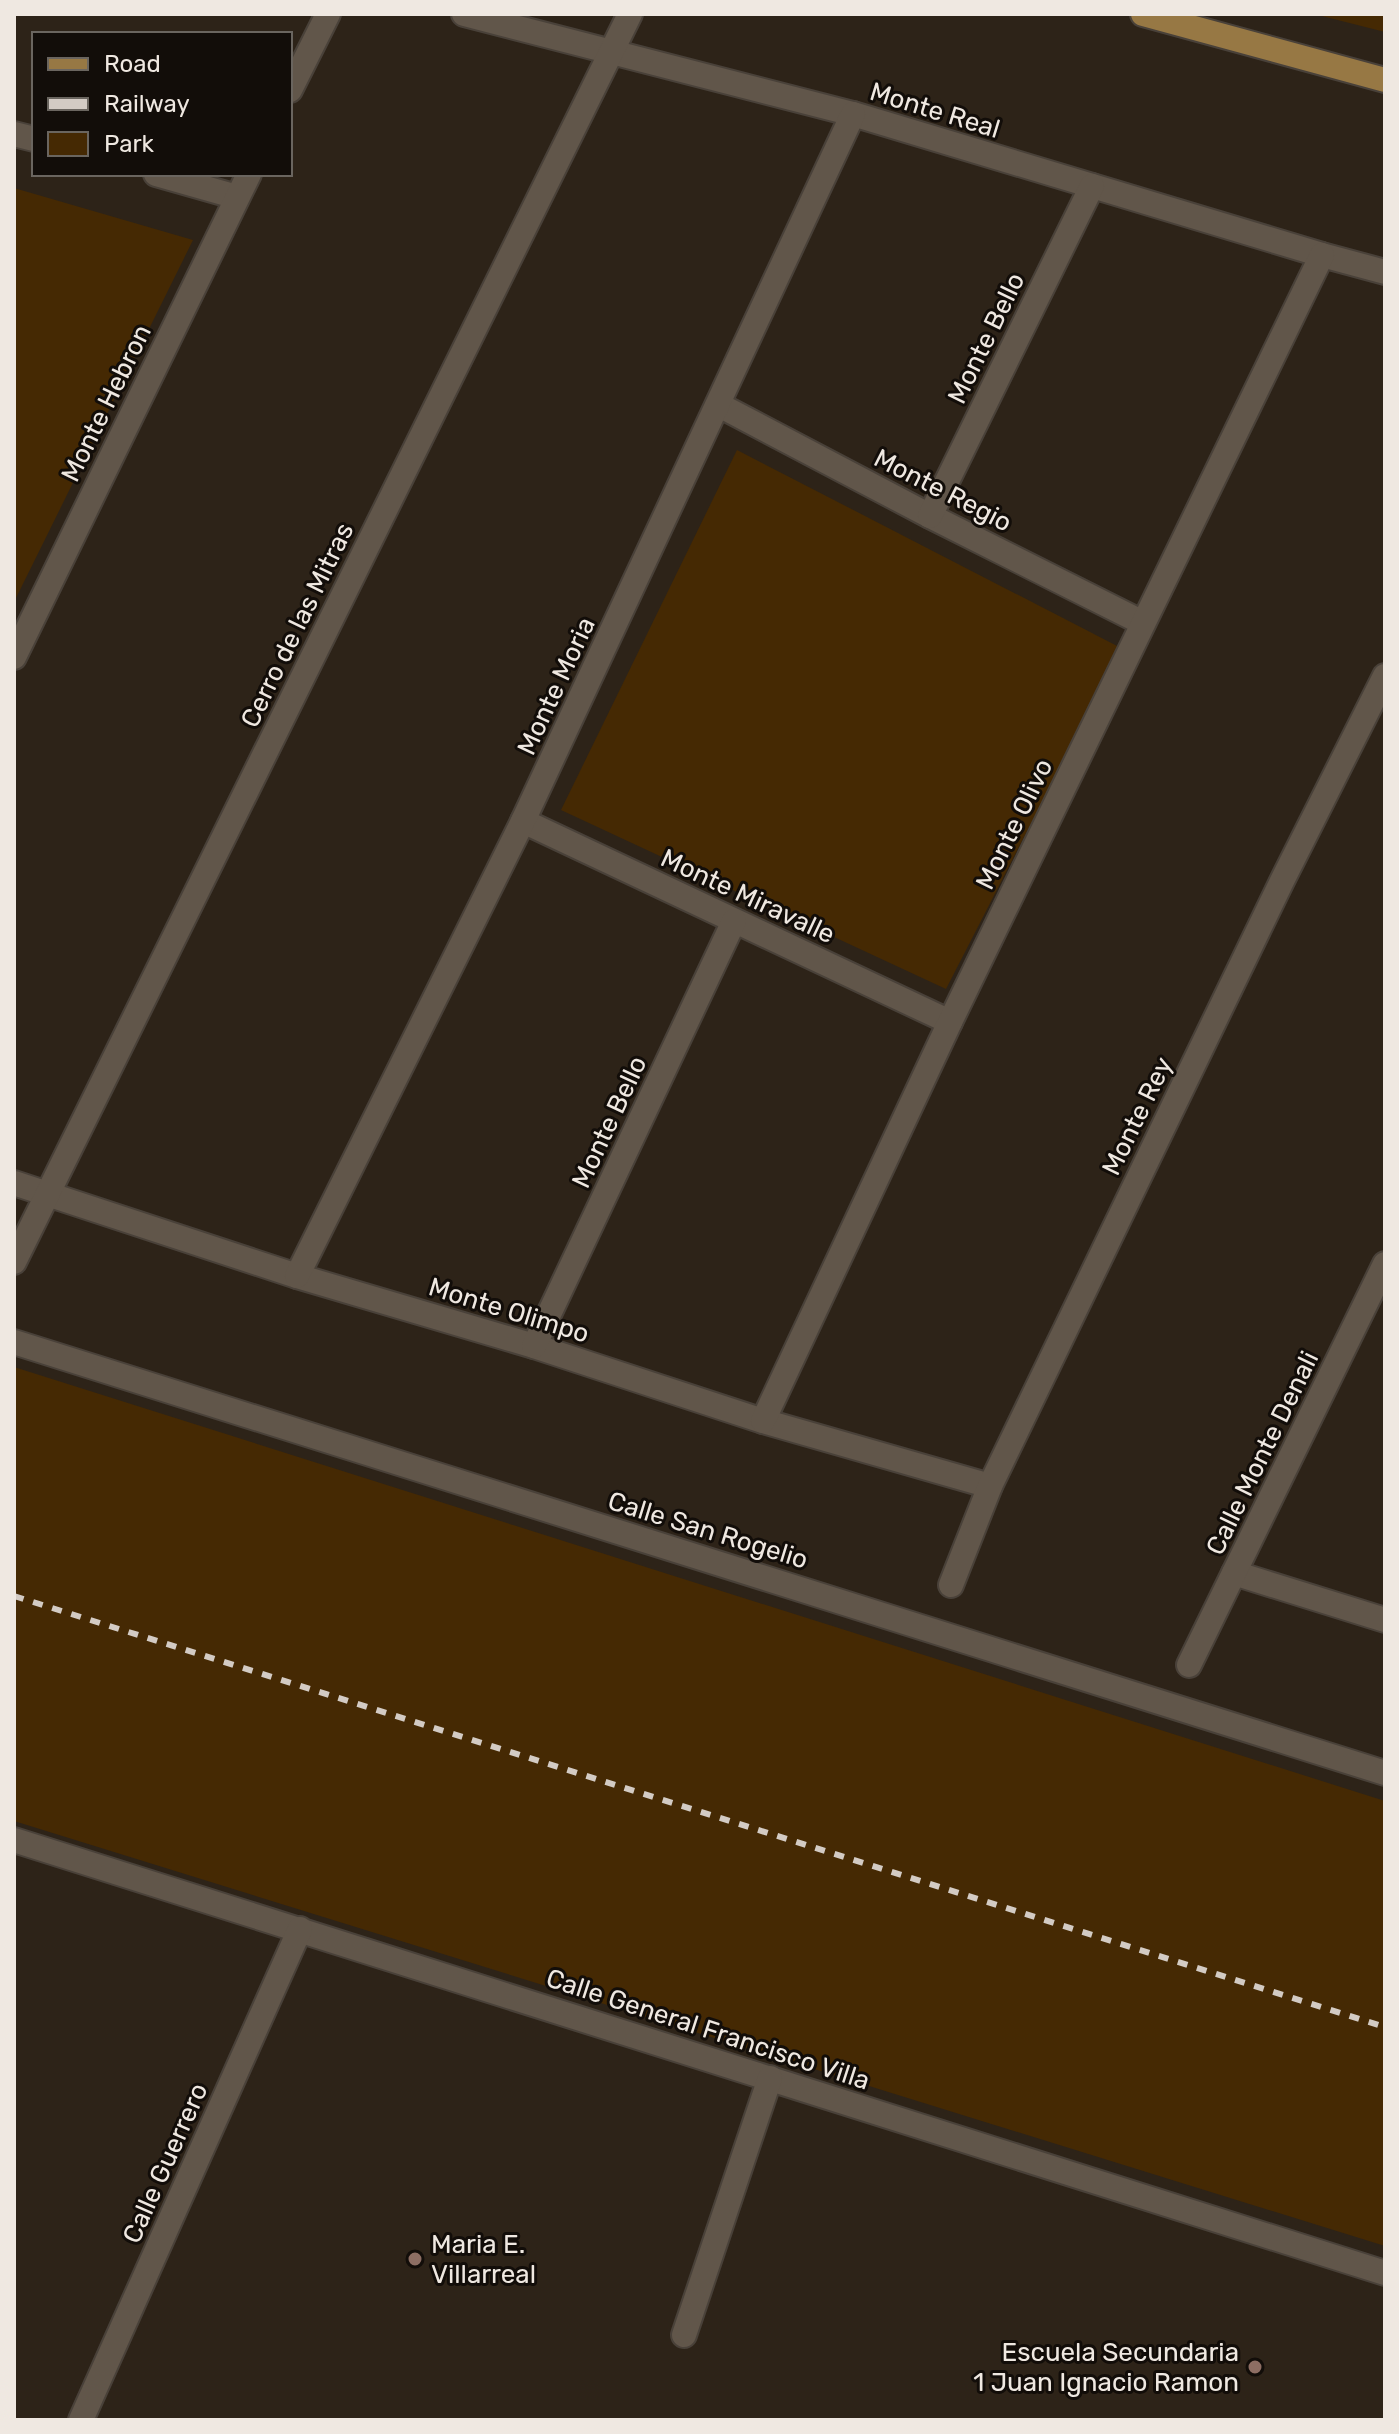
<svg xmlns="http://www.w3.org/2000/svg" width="1399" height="2434" font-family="Rubik,sans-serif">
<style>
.green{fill:#452903}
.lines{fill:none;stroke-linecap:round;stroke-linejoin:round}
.minor-casing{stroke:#494139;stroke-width:28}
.major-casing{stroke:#494139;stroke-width:28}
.minor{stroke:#61564a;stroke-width:24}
.major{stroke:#977844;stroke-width:24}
.rail{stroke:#d3cbc4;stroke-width:6;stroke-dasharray:10 10;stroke-linecap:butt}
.education-dot{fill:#8d6e63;stroke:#120d09;stroke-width:3}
.labels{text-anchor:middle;stroke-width:6;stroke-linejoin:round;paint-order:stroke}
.street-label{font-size:26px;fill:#efe8e1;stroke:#120d09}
.poi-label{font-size:26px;fill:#efe8e1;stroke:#120d09;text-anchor:start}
</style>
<rect width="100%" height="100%" fill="#2d2318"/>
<!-- green -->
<g class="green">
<polygon points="1314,14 1385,14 1385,32"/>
<polygon points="14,188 193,240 14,602"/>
<polygon points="737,450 1121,648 946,989 561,810"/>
<polygon points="14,1367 1385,1801 1385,2246 14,1821"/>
</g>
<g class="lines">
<defs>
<g id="minor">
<polyline points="464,14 853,114 1322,255 1385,272"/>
<polyline points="290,90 328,14"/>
<polyline points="14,134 34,139"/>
<polyline points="156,174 237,197"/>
<polyline points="719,405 930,516 1143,623"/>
<polyline points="930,516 1092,186"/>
<polyline points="14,657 249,174"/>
<polyline points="523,821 950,1022"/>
<polyline points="14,1183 297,1276 534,1346 763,1421 990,1486"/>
<polyline points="14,1262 630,14"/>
<polyline points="297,1276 523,821 853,114"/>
<polyline points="14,1342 1385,1773"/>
<polyline points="534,1346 734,921"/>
<polyline points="763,1421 950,1022 1322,255"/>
<polyline points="1234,1573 1385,1620"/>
<polyline points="951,1585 990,1486 1282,881 1385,676"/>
<polyline points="1189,1665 1385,1264"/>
<polyline points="14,1840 1385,2273"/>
<polyline points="684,2335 770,2078"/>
<polyline points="81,2420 300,1929"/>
</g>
<polyline id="major" points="1143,14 1385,80"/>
</defs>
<!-- minor casing -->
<use href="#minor" class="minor-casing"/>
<!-- major casing -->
<use href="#major" class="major-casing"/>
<!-- minor -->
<use href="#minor" class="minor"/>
<!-- major -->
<use href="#major" class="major"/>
<!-- rail -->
<polyline class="rail" points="14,1596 1385,2027"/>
</g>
<!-- markers -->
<g class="education-dot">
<circle cx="415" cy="2259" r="8"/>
<circle cx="1255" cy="2367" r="8"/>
</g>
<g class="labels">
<!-- street labels -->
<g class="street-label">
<text transform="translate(935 110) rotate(17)" y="9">Monte Real</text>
<text transform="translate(986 338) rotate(-64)" y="9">Monte Bello</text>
<text transform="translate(106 403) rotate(-64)" y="9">Monte Hebron</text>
<text transform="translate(943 490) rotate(27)" y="9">Monte Regio</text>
<text transform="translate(297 625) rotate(-64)" y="9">Cerro de las Mitras</text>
<text transform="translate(556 686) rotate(-65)" y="9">Monte Moria</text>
<text transform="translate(1014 824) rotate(-64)" y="9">Monte Olivo</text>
<text transform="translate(748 896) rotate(25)" y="9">Monte Miravalle</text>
<text transform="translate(1137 1116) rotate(-64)" y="9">Monte Rey</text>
<text transform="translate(609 1122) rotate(-65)" y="9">Monte Bello</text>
<text transform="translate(509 1310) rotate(17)" y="9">Monte Olimpo</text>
<text transform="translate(1262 1453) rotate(-64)" y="9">Calle Monte Denali</text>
<text transform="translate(708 1530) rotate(17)" y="9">Calle San Rogelio</text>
<text transform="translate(708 2029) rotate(18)" y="9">Calle General Francisco Villa</text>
<text transform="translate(165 2163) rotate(-66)" y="9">Calle Guerrero</text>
</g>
<!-- poi labels -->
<g class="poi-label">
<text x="431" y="2253">Maria E.<tspan x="431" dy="30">Villarreal</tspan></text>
<text x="1239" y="2361" text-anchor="end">Escuela Secundaria<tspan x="1239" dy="30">1 Juan Ignacio Ramon</tspan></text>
</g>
</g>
<!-- border -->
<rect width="1399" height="2434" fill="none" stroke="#efe8e1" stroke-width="32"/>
<!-- legend -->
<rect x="32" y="32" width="260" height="144" fill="#120d09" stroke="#6a655f" stroke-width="2"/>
<rect x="48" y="58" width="40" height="12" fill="#977844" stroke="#6a655f" stroke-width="2"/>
<text x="104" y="72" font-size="24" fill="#efe8e1">Road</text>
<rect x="48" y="98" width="40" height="12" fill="#d3cbc4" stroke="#6a655f" stroke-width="2"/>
<text x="104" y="112" font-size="24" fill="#efe8e1">Railway</text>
<rect x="48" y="132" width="40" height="24" fill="#452903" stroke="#6a655f" stroke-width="2"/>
<text x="104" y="152" font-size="24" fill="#efe8e1">Park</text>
</svg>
